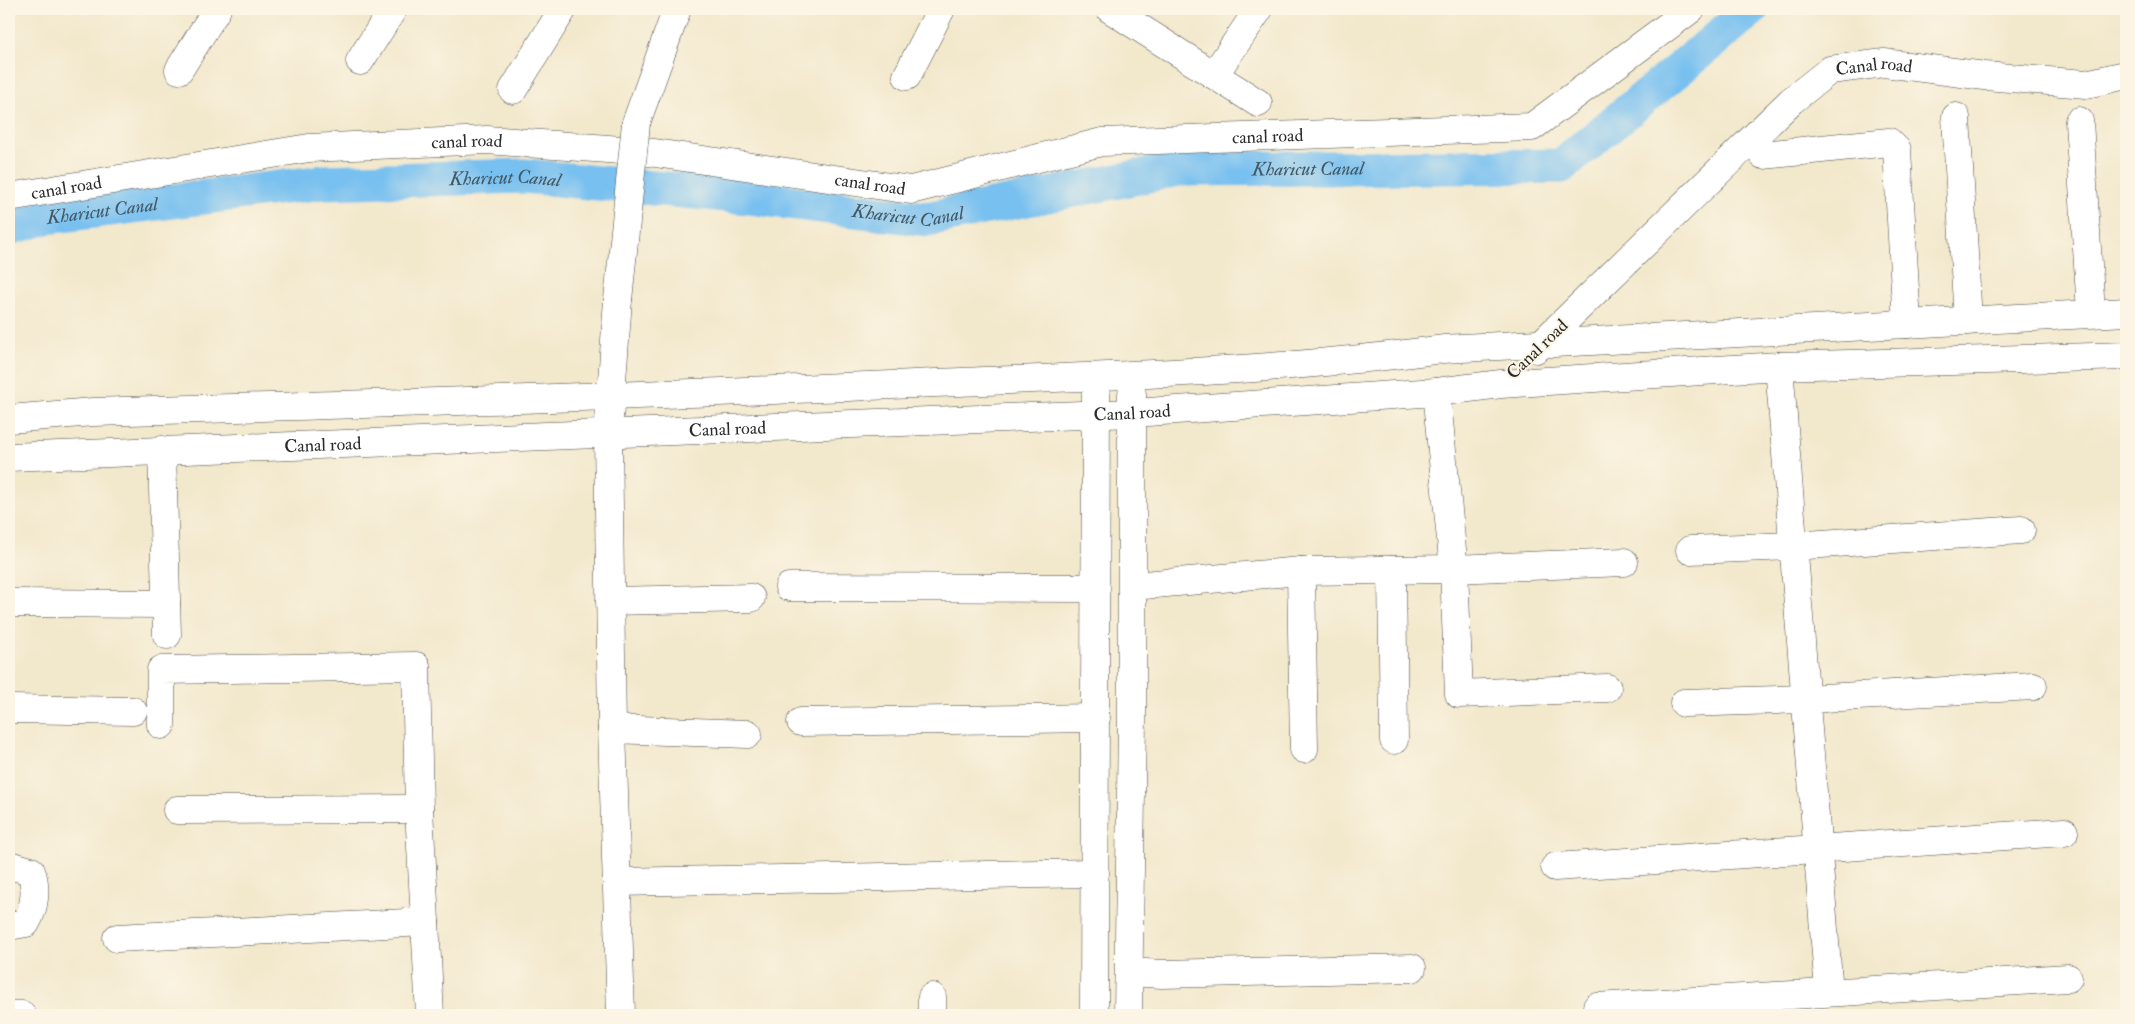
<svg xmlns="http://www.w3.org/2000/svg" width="2135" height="1024" font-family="'IM FELL Double Pica',serif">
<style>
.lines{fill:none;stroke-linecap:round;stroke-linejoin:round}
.canal{stroke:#77c0f0;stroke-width:35}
.minor-casing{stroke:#494743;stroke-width:29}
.minor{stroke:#fff;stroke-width:28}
.minor-bridge-casing{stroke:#494743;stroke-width:29;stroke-linecap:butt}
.minor-bridge{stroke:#fff;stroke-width:28}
.labels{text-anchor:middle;stroke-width:4;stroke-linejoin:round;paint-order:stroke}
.street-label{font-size:18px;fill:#2b2b2b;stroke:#fcf5e5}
.water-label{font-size:19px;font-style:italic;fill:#425866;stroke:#fcf5e5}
</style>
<rect width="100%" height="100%" fill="#fcf5e5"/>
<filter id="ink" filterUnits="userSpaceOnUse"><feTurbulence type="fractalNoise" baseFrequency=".02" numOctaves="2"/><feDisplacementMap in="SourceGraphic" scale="10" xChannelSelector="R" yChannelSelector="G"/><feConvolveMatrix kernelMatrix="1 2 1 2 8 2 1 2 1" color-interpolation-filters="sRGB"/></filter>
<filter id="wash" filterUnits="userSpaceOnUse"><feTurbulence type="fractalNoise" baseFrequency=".0096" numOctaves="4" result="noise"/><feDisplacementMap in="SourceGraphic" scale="20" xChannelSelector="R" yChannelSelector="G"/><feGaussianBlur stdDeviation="1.12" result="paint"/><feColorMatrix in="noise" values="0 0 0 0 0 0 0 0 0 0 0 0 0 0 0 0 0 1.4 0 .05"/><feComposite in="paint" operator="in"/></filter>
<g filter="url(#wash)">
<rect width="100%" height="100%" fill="#f2e8cc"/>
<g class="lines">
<!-- canal -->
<path class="canal" id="s1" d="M9,228L47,217L324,182L524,176L748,197L927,219L1178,169L1561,166L1752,9"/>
</g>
</g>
<g filter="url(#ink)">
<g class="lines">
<defs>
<g id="minor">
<polyline points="1110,9 1258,103"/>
<polyline points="360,61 393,9"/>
<polyline points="179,70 217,9"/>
<polyline points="1214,75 1259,9"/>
<polyline points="907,76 941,9"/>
<polyline points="513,90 563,9"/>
<polyline points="1956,117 1968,321"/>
<polyline points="2079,121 2091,312"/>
<polyline points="636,123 677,9"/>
<polyline points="1763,155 1889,142 1897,150 1907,324"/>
<path id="s2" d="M9,197L309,148L487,140L648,152L911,190L1102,142L1532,127L1691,9"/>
<polyline points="618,300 608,434 612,729 621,1015"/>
<path id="s3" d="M1536,349L1791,101L1830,70L1884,63L1985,76L2086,84L2126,75"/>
<polyline points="1779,366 1829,992"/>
<polyline points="1436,392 1454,569 1459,694 1607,688"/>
<path d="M9,419L93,412C374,404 654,396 935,383C1104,376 1275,372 1443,349L2126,312"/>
<polyline points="162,450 167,635"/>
<path id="s4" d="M9,457L1133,413L1436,392L1501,384L1779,366L2126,356"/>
<polyline points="1690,550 1793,546 2021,530"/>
<polyline points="1392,570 1394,740"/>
<polyline points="1301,571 1304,749"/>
<polyline points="1133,586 1301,571 1454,569 1624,562"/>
<polyline points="789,587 1096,588"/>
<polyline points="610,601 751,598"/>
<polyline points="9,603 166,604"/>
<polyline points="1684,703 1806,699 2033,686"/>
<polyline points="9,709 133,711"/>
<polyline points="801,722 1096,718"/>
<polyline points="161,725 161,670 416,666 419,809 430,1015"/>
<polyline points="612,729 748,734"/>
<polyline points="177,810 419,809"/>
<path d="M9,865L31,871C37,887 35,908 26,923L9,926"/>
<polyline points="1555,867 2064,832"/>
<polyline points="617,882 1095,873"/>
<polyline points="117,938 425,922"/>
<polyline points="1129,972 1162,974 1412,968"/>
<polyline points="932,997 932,1015"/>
<polyline points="1597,1007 2068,978"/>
<polyline points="9,1015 22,1015"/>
<polyline points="1094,1015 1096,394"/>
<polyline points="1128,1015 1132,720 1132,394"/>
</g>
</defs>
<!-- minor casing -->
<use href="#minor" class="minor-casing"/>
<!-- minor -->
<use href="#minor" class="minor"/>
<defs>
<polyline id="minor-bridge" points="618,300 636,123"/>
</defs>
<!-- minor-bridge casing -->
<use href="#minor-bridge" class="minor-bridge-casing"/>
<!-- minor-bridge -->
<use href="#minor-bridge" class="minor-bridge"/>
</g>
</g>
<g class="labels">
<!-- street labels -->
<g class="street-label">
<text dy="6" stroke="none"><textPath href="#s3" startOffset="450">Canal road</textPath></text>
<text dy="6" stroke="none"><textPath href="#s2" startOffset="1272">canal road</textPath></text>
<text dy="6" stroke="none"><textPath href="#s2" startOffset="462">canal road</textPath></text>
<text dy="6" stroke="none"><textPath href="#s2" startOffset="868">canal road</textPath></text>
<text dy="6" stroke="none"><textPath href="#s2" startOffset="58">canal road</textPath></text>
<text transform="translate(1537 349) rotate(-44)" y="6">Canal road</text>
<text dy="6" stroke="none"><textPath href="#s4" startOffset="1124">Canal road</textPath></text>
<text dy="6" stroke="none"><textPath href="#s4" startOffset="719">Canal road</textPath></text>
<text dy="6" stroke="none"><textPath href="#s4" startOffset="314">Canal road</textPath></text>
</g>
<!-- water labels -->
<g class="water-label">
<text dy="7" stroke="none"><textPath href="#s1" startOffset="1310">Kharicut Canal</textPath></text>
<text dy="7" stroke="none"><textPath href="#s1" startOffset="500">Kharicut Canal</textPath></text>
<text dy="7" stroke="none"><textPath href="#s1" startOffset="95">Kharicut Canal</textPath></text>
<text dy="7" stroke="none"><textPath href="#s1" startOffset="905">Kharicut Canal</textPath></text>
</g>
</g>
<!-- margin -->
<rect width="2135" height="1024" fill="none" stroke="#fcf5e5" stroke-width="30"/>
</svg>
